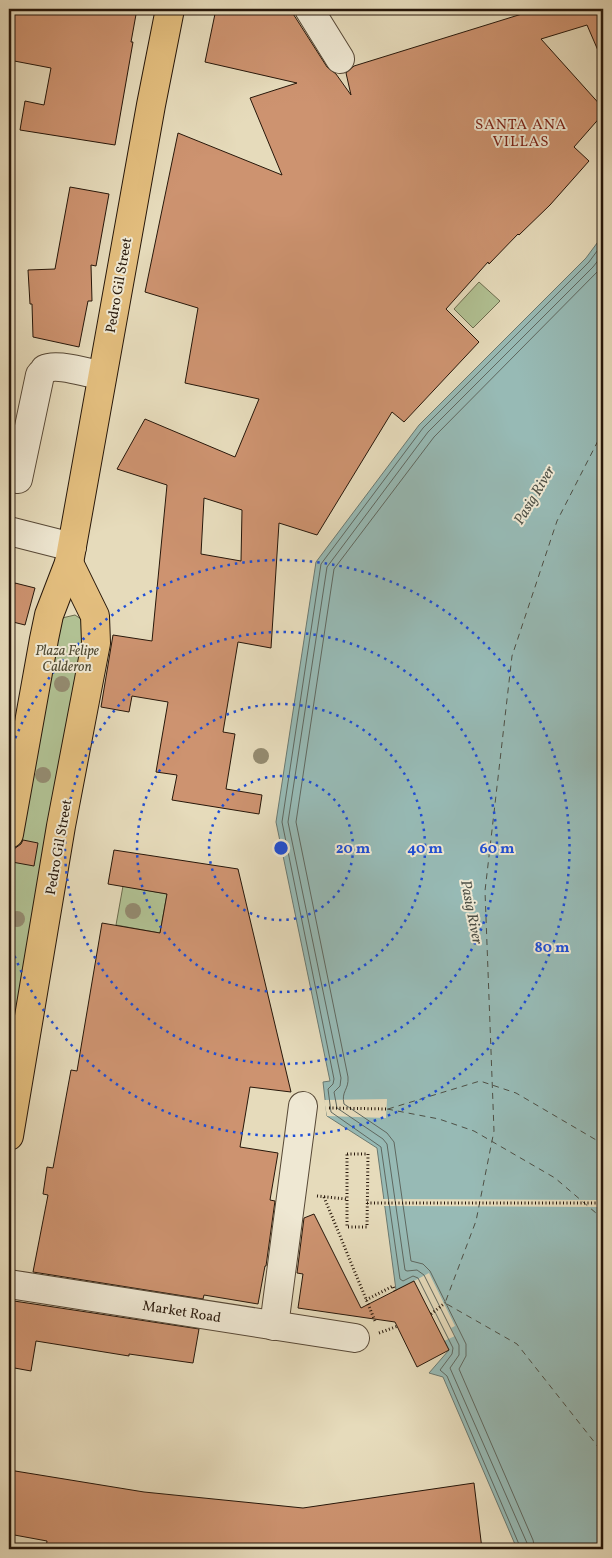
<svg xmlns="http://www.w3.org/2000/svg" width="612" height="1558" font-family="Vollkorn,serif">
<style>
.green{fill:#b1c193;stroke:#6c6c4e}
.water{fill:#97bab5;stroke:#6a7971}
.pier{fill:#e6dbbb}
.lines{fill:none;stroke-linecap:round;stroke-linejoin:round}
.shore{stroke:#5f6860;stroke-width:1}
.ferry{stroke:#4e5046;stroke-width:1;stroke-dasharray:6 5;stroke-linecap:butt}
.building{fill:#cd9370;stroke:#27170a;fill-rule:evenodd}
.minor-casing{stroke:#574836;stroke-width:30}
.major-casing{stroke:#27170a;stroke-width:30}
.path{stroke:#27170a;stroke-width:3;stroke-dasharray:1 2.5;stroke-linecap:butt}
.minor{stroke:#efe8d3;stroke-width:28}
.major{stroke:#e3be7e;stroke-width:28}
.tree{fill:#948b70}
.ring{fill:none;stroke:#1d4ed8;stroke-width:2.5;stroke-dasharray:2.5 5}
.labels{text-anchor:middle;stroke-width:4;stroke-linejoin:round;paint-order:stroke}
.street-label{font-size:14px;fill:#27170a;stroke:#efe8d3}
.park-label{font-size:14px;font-style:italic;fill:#504a33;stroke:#efe8d3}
.neighbourhood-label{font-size:15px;letter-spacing:1px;fill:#7a1f14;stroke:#efe8d3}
.water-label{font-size:15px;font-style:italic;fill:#4e5046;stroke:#efe8d3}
.centre{fill:#1d4ed8;stroke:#efe8d3;stroke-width:2.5}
.ring-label{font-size:15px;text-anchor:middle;font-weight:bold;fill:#1d4ed8;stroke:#efe8d3;stroke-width:4;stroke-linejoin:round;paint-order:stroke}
</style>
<rect width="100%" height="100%" fill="#e6dbbb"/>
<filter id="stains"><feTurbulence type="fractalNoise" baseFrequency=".004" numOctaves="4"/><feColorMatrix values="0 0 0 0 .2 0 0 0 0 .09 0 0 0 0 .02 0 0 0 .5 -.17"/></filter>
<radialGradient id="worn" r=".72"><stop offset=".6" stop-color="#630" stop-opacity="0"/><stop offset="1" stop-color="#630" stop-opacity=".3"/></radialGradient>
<!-- green -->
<g class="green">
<polygon points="479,282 500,301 473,328 454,309"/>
<polygon points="75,615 84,621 89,633 9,1064 9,880 56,630 62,618"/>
<polygon points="123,886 167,894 160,933 116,925"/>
</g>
<!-- water -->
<polygon class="water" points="603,235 603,1549 517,1549 443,1377 429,1373 449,1350 414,1281 396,1290 377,1148 327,1116 323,1082 330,1081 276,822 316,562 419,425 586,258"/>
<!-- pier -->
<g class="pier">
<polygon points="387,1099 386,1118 327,1116 324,1100"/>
<polygon points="381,1199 603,1200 603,1207 382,1206"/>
<polygon points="429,1273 455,1326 451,1328 455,1336 444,1341 414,1281"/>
</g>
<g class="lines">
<!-- shore -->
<g class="shore">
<polyline points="521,1549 447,1376 440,1370 452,1354 453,1348 418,1278 413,1276 403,1281 400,1279 381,1147 331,1112 328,1089 333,1084 334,1079 282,822 321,564 423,428 589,262 603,243"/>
<polyline points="528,1549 527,1543 450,1368 459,1355 459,1345 424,1275 417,1270 407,1271 405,1270 387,1144 383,1139 337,1108 334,1092 340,1086 341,1078 288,822 327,567 428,432 593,267 603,254"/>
<path d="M535,1549L533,1540L459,1369L466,1356V1344L430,1271L423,1264L411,1261L394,1142L387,1133L344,1104C341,1091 349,1090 348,1077L296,822L334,569L434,437L603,266"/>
</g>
<!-- ferry -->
<g class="ferry">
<polyline points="603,431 557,521 512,656 485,891 494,1131 476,1221 445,1303 517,1344 603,1453"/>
<polyline points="387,1109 439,1119 474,1131 555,1178 603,1219"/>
<polyline points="388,1109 480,1081 516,1093 603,1144"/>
</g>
</g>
<!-- building -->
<g class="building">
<polygon points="15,9 137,9 131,42 133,42 115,145 20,130 25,101 44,105 51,68 9,60 9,40"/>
<path d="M216,9H290L327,67L336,74L351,95L346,73L354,66L538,9H603V62L587,25L541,39L603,108V114L574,147L589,161L550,205L519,235L518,234L489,264L488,262L446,309L479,342L404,422L392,412L317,535L279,523L271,648L238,642L223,732L235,734L226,789L262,795L259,814L172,800L177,775L156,772L168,702L132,696L129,712L101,707L113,635L152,641L167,485L117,469L145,419L235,457L259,399L185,383L198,308L145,292L178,133L282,175L250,98L297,83L205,62ZM204,498L242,510L241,561L201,554Z"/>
<polygon points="70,187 109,194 96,266 91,265 92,301 88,301 79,347 33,337 32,304 30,304 28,270 55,269"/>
<polygon points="15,583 35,588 25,625 9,621 9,586 14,587"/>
<polygon points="23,840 38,843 34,866 12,862 14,849 21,844"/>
<polygon points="114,850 238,869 291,1092 250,1087 240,1147 278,1153 270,1200 275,1201 266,1266 265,1266 258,1304 204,1295 203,1299 33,1272 48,1195 43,1194 47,1167 53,1168 71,1070 77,1071 102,923 160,933 167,894 108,884"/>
<polygon points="314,1214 361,1308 414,1281 449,1350 417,1367 395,1322 298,1308 303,1274 297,1273 304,1218"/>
<polygon points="14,1301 199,1329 193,1363 129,1354 129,1356 36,1341 31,1371 9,1367 9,1329"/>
<polygon points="9,1470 144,1492 303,1508 474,1483 482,1549 46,1549 47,1541 9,1534"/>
</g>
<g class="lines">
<defs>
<g id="minor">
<polyline points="309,9 340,59"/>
<path d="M18,479L40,375C40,375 45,370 45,369C56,363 90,373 102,376"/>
<polyline points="9,531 72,547"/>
<polyline points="9,1284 355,1338"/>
<polyline points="274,1326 303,1106"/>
</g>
<g id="major">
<polyline points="9,834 44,639 49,615 69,563 151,105 170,9"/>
<polyline points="9,1136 61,826 96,643 95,616 69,563"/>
</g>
</defs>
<!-- minor casing -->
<use href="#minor" class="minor-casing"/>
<!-- major casing -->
<use href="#major" class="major-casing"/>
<!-- path -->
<g class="path">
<polyline points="329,1108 387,1109"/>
<polygon points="347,1154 368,1154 367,1227 347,1227"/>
<polyline points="317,1196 346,1199"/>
<polyline points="324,1197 375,1321"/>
<polyline points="367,1203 603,1203"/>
<polyline points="366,1300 393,1286 395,1291"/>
<polyline points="431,1314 445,1303"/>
<polyline points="379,1333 398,1326"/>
</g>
<!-- minor -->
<use href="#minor" class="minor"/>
<!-- major -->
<use href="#major" class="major"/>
</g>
<!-- trees -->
<g class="tree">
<circle cx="62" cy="684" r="8"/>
<circle cx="261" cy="756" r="8"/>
<circle cx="43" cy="775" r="8"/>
<circle cx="133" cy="911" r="8"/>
<circle cx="17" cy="919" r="8"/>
</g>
<!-- distance rings -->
<g class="ring">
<circle cx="281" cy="848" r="72"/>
<circle cx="281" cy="848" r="144"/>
<circle cx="281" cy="848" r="216"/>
<path d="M10 752A288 288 0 1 1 10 944"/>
</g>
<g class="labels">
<!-- street labels -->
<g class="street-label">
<text transform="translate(118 285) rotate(-80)" y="5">Pedro Gil Street</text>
<text transform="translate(58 847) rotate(-80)" y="5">Pedro Gil Street</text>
<text transform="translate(182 1311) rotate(9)" y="5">Market Road</text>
</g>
<!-- park labels -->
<g class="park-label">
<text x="67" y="655">Plaza Felipe<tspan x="67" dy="16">Calderon</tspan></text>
</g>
<!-- neighbourhood labels -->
<g class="neighbourhood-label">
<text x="521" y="129">SANTA ANA<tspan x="521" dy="17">VILLAS</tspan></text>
</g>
<!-- water labels -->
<g class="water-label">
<text transform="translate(534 495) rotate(-59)" y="5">Pasig River</text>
<text transform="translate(472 912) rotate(79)" y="5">Pasig River</text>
</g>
</g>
<circle cx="281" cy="848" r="8" class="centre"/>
<g class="ring-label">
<text x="353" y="853">20 m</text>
<text x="425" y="853">40 m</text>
<text x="497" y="853">60 m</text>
<text x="552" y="952">80 m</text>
</g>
<!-- margin -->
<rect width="612" height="1558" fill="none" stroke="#e6dbbb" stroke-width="30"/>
<rect x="10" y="10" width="592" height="1538" fill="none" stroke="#27170a" stroke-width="2.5"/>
<rect x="15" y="15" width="582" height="1528" fill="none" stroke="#27170a"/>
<rect width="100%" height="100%" filter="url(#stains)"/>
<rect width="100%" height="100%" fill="url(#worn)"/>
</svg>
